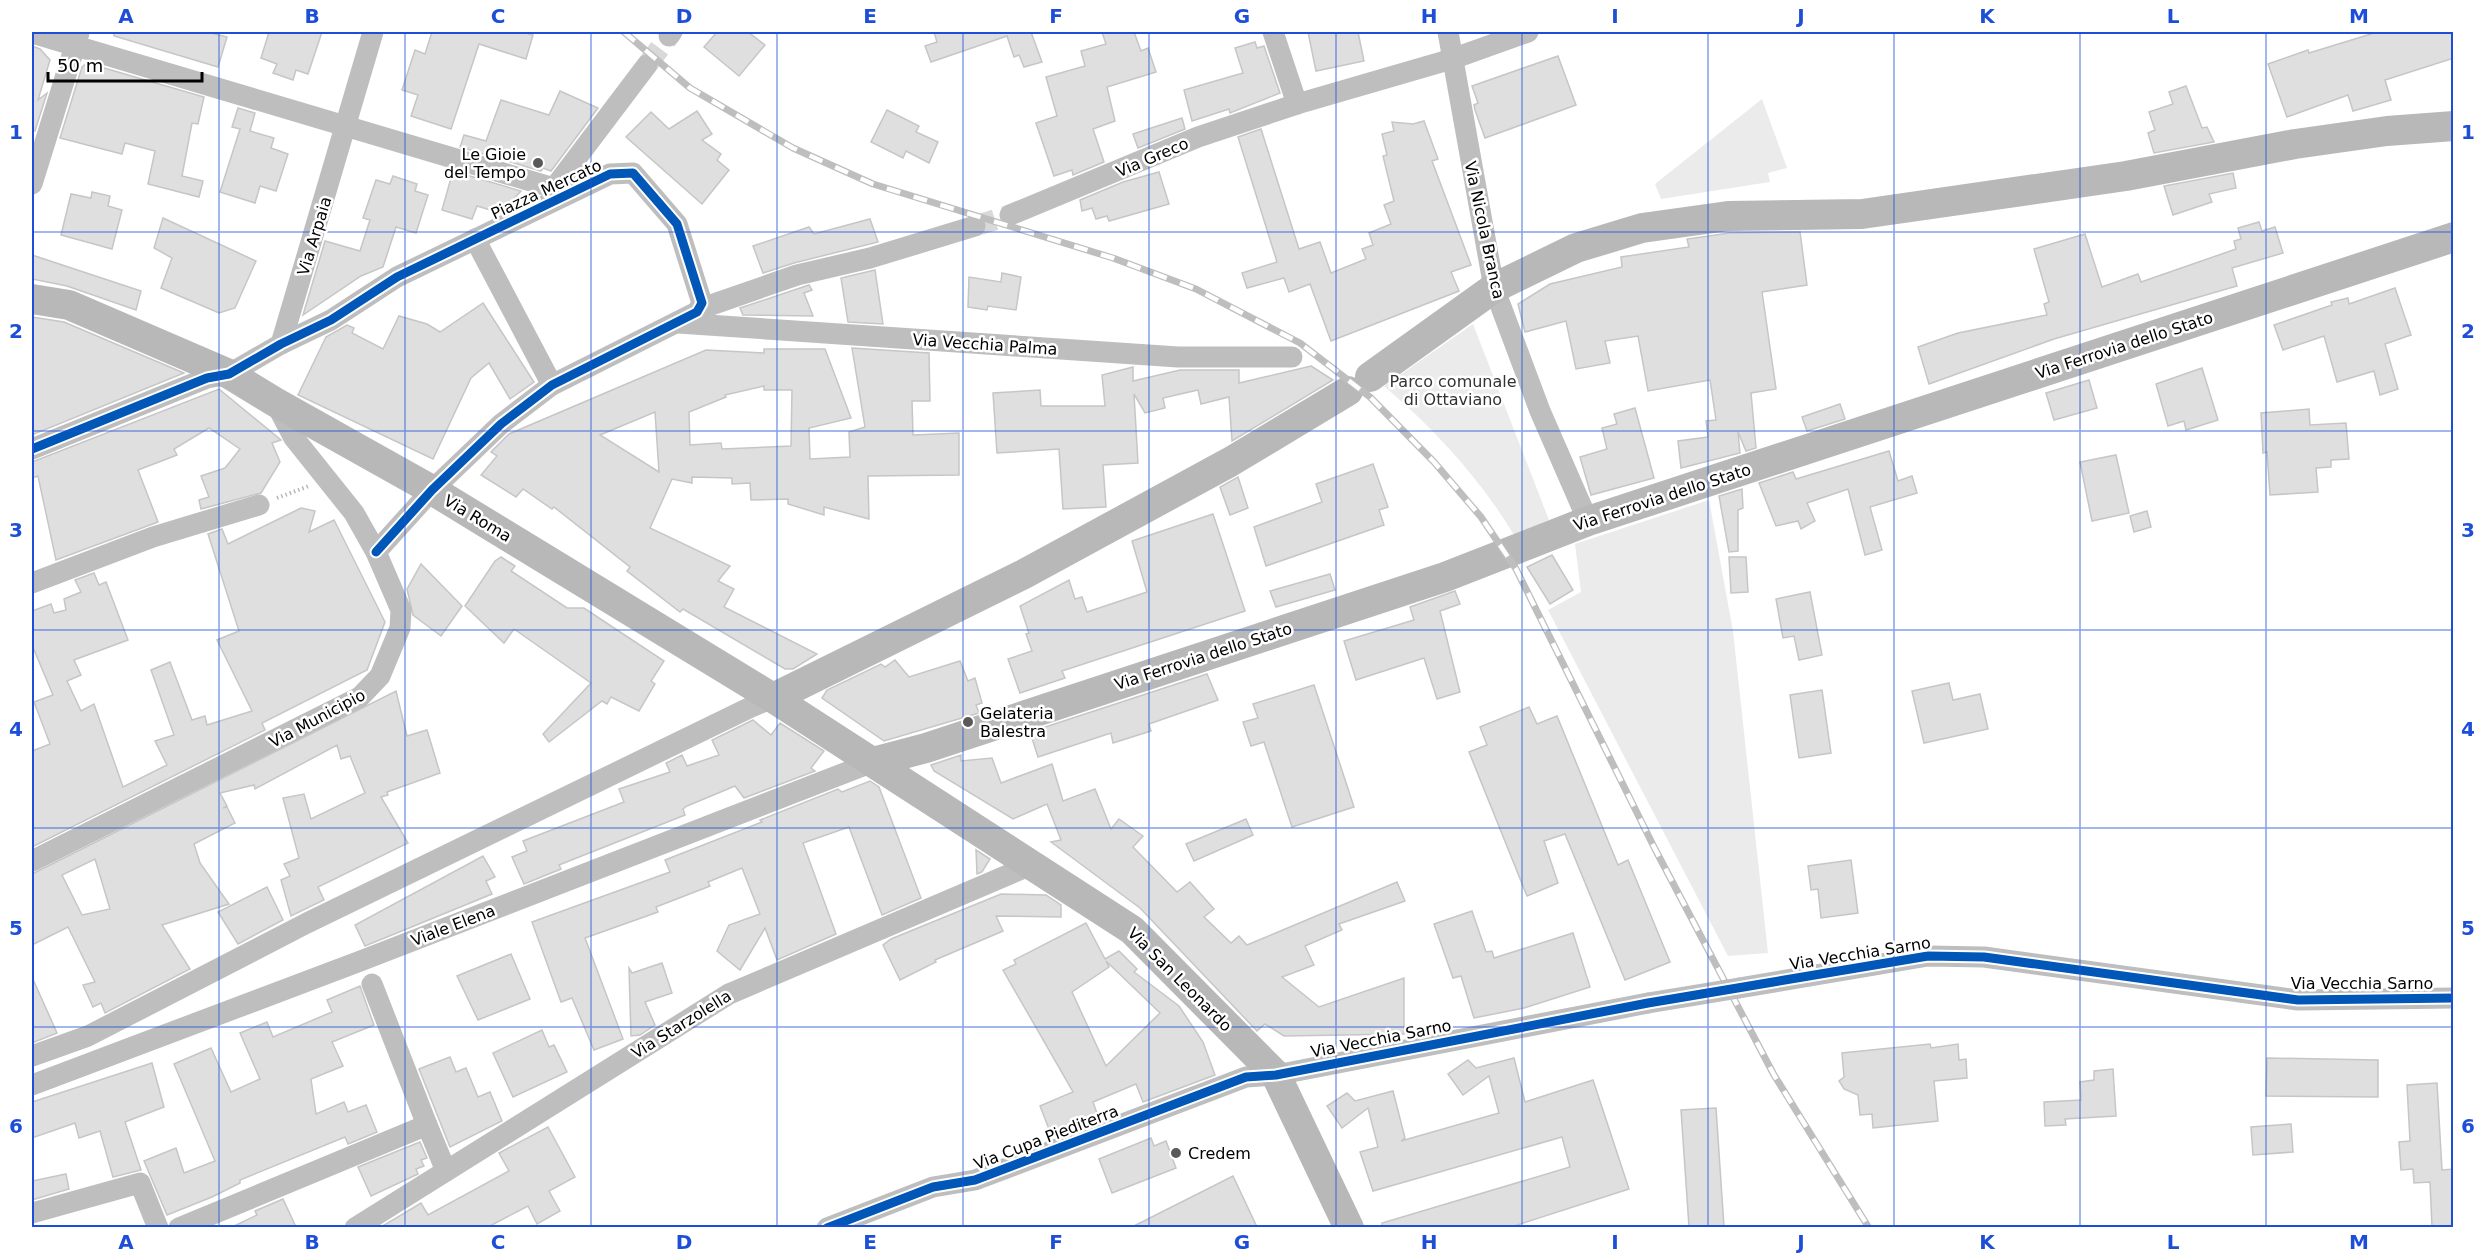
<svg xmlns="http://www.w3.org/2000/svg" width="2485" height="1259" font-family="'DejaVu Sans',sans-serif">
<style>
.green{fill:#ebebeb}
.building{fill:#dfdfdf;stroke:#c6c6c6;stroke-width:1.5;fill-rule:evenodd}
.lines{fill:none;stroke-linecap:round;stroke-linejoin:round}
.street-tunnel{stroke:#d9d9d9;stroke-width:21;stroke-dasharray:21 10;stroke-linecap:butt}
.path{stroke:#b9b9b9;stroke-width:4;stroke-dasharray:1.5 3;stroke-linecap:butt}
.street{stroke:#bebebe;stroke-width:21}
.secondary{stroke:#b8b8b8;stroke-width:30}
.rail-casing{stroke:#bebebe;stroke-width:7}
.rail{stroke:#fff;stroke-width:4.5;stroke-dasharray:14;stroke-linecap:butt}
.street-bridge{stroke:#bebebe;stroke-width:21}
.cycleway-casing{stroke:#fff;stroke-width:13}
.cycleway{stroke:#0057b8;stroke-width:9}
.grid{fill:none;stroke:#1d4ed8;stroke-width:1.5;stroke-opacity:0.55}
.poi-dot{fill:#595959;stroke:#fff;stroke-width:2}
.labels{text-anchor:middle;stroke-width:5;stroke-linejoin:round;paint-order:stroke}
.poi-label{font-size:16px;fill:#000;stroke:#fff;text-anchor:start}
.street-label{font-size:16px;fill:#000;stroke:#fff}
.park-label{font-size:16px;fill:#323232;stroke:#fff}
.neatline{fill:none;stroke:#1d4ed8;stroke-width:2}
.grid-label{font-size:20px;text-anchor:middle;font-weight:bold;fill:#1d4ed8}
</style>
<rect width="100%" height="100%" fill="#fff"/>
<!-- green -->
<g class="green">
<polygon points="1762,99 1787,168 1768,173 1770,182 1661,199 1655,184"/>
<path d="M1473,324L1549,520L1514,535C1479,477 1435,430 1384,386Z"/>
<polygon points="1709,500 1733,631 1768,953 1728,956 1548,610 1581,592 1575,544"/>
</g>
<!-- building -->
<g class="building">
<polygon points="114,32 207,32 227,37 218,67 114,36"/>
<polygon points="269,32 322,32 308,74 296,70 293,80 273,73 277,64 261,58"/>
<polygon points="432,32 522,32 533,35 526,59 479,44 451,129 411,116 418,95 402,90 415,50 425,54"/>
<polygon points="717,32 748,32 765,45 739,76 704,47"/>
<polygon points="934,32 1031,32 1042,62 1024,67 1019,55 1014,57 1007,36 931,62 925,46 937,42"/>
<polygon points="1102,32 1134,32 1141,51 1148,48 1156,72 1107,87 1115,121 1093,129 1104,162 1073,175 1072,170 1054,176 1036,123 1057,116 1046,77 1085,66 1081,51 1106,44"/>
<polygon points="1308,32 1358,32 1364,61 1316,71"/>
<polygon points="2370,32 2454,32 2454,58 2385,80 2391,100 2353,111 2348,95 2287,117 2268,64 2308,50 2309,53 2371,34"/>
<polygon points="1255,42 1257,48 1264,46 1280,93 1230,113 1229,109 1192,121 1184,90 1243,73 1235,48"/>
<polygon points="32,46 40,49 50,60 38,100 47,93 35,131 32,130"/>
<polygon points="1558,56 1576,105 1485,138 1475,110 1474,105 1478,103 1472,86"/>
<polygon points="87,63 204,97 198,124 192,123 182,176 203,181 199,197 148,184 155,151 125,143 122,154 60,138 82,67"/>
<polygon points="2186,86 2202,128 2207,127 2214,142 2154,153 2148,133 2155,130 2149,112 2173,104 2169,92"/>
<polygon points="560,91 598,108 551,171 543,168 541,171 460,147 464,135 486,141 501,100 549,115"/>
<polygon points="238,108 255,113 250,131 274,138 271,148 288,154 276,191 260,186 255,203 220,192 240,129 232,127"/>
<polygon points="887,110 919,126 916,132 938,142 929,163 906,151 903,158 871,142"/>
<polygon points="697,111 712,134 702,140 721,154 717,160 729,170 702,204 626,137 651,112 669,129"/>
<polygon points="1182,118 1185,129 1138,148 1133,134"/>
<polygon points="1424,121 1438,159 1432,161 1471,265 1451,272 1459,291 1331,341 1310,284 1289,292 1284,278 1247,288 1242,273 1277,262 1238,137 1261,129 1299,249 1320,242 1331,273 1366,259 1362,249 1373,245 1369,233 1391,224 1384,205 1394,201 1383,156 1387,155 1382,134 1394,131 1392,122 1413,124"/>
<polygon points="453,171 521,191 500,213 477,206 472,219 442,210"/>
<polygon points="1159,172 1169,204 1109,221 1107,216 1096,219 1092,208 1082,211 1080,200 1123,182"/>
<polygon points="2233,173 2236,188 2209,194 2212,202 2173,215 2164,186"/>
<polygon points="393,176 417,184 415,191 428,195 416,233 396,227 383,267 361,276 303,315 325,241 360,251 370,220 363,218 376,180 390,184"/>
<polygon points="92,192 110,196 108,206 122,210 112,249 61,235 71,194 91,198"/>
<polygon points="163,218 256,261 235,308 219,313 161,288 172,258 154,248"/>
<polygon points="870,219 878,242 794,263 763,273 753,246 809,227 814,234"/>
<polygon points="2259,222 2262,231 2275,227 2283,253 2232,268 2237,286 2054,339 1929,384 1918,347 1958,333 2047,315 2044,304 2049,302 2034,249 2085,234 2102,287 2138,274 2141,282 2236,249 2234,241 2241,239 2238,228"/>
<polygon points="1800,232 1807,285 1762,292 1776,389 1751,393 1756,448 1746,451 1738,432 1740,453 1681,468 1678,441 1708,437 1706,421 1716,420 1710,380 1648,391 1638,336 1605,341 1610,363 1576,369 1566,321 1525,332 1518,304 1550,284 1622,267 1621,257 1689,247 1687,239 1729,233"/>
<polygon points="32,255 141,291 136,310 67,286 32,279"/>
<polygon points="875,270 883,324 848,322 841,278"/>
<polygon points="1002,273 1021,277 1016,310 988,306 987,310 968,307 969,277 1001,282"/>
<polygon points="809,285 812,290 804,293 813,316 743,315 740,308"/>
<polygon points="2395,288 2411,335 2385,344 2398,389 2380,395 2374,371 2337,382 2324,336 2283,350 2274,325 2332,305 2331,302 2348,298 2349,304"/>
<polygon points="483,303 534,382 510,399 489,363 471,378 433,459 298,395 326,337 347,325 354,328 352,333 383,349 399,316 427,324 440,332"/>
<polygon points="32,317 64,322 184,373 32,435"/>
<path d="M852,348L929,353L930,401H912L913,435L959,433V475L868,476L869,519L824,507V515L788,504V499L751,500L750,483L732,484V478L692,477V483L672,479L650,528L730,566L718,581L734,589L724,607L817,654L793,669H785L683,609L680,612L627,571L630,567L554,507L552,509L523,489L516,497L481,475L497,456L491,452L509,434L706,350L764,353V349H825L851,418L809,428L810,459L850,457L849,432L865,427ZM764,386V390H792L791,446L722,449L721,443L690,445L689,412L726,397L725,395ZM655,412L659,472L600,435Z"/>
<polygon points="1311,366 1333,380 1232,441 1229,397 1201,404 1198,390 1163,398 1165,408 1145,413 1134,394 1138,463 1103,465 1106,507 1063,509 1059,449 997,453 993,393 1040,390 1041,406 1105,406 1102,375 1133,367 1133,381 1180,370 1239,370 1239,383"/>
<polygon points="2202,368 2218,420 2186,430 2184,421 2168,426 2156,384"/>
<polygon points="2089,380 2097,408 2054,420 2046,393"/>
<polygon points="219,389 281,440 272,443 280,462 261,493 201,509 199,500 209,497 201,476 225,468 240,449 209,428 174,449 177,455 138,470 158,522 56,560 38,476 32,478 32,462"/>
<polygon points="1840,404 1845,419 1807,431 1802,417"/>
<polygon points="1635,408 1654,478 1591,495 1580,457 1607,449 1602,428 1617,424 1614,414"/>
<polygon points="2309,409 2310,425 2346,423 2349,459 2331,460 2331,467 2316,468 2318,492 2270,495 2267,452 2263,453 2261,413"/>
<polygon points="1889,451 1898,481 1912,476 1917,493 1870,507 1882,550 1865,555 1848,489 1807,503 1815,521 1801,529 1798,521 1776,526 1759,483 1793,472 1796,479"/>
<polygon points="2116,455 2129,513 2092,521 2080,462"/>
<polygon points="1373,464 1388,507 1379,510 1384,525 1266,566 1254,527 1322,502 1316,484"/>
<polygon points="1238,477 1248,508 1230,515 1220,487"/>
<polygon points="1742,489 1743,508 1738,510 1738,551 1729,552 1719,496"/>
<polygon points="301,508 315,511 309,532 334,520 385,622 367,670 262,723 265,730 32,847 32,751 50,744 34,702 53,695 32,645 32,611 51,604 54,613 66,610 64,599 81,592 75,580 94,573 99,585 106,582 128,640 74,660 81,675 67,681 81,711 94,704 123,787 167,765 155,741 174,735 151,670 170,662 192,720 205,716 207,725 252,711 217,640 239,631 208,534 222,529 228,544"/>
<polygon points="2147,511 2151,527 2134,532 2130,516"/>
<polygon points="1213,514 1245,611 1062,671 1065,678 1020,693 1008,659 1032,651 1026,634 1029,633 1020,606 1069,580 1075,599 1082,597 1087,612 1147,592 1132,541"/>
<polygon points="1552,555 1573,590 1550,604 1527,567"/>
<polygon points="501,557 515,566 511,571 567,608 584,608 664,661 651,681 655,684 639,711 611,697 607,704 602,701 549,742 543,734 591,683 514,629 504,643 465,606 495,561"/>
<polygon points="1729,557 1746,557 1748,592 1731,593"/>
<polygon points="421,564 462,606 441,636 413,615 407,589"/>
<polygon points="1330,574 1335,590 1276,607 1270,591"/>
<polygon points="1455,591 1460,604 1440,611 1460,692 1437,699 1424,658 1356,680 1344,641 1414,620 1410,607"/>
<polygon points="1810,592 1822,655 1799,660 1794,636 1783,638 1776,599"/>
<polygon points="895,660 909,677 960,661 968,681 975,678 982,703 976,705 979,713 884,741 822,698 827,690 881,664 885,667"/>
<polygon points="1207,674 1218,700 1149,724 1151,731 1113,743 1111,733 1038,757 1030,732"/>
<polygon points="1949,683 1953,700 1980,694 1988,729 1924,743 1912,691"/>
<polygon points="1314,685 1354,807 1292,827 1264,742 1251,746 1243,722 1258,718 1253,704"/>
<polygon points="1822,690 1831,753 1799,758 1790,695"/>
<path d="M396,691L407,736L427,730L440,773L387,792L388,795L381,797L408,843L318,887L324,900L291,916L281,880L290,876L284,864L299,858L283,798L304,794L311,819L365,793L350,756L341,759L337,745L255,789L254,785L220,793L227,806L223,808L227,807L235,823L194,844L200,863L229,904L162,925L190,969L105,1013L101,1003L93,1007L83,985L95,982L68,927L32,945V874ZM95,859L110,909L82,915L62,875Z"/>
<polygon points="1529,707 1537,724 1557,716 1618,865 1628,860 1670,962 1625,980 1565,834 1544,841 1558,883 1527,896 1469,752 1487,745 1480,727"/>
<polygon points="753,720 771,735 780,723 824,751 811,768 815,771 744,798 735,786 687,806 683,809 685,815 559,865 561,869 524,884 512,857 527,851 523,841 624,802 619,789 670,772 666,763 682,755 687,766 719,755 712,740"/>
<polygon points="961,755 961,761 992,758 1001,783 1052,764 1063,801 1095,789 1111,829 1119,819 1143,836 1133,847 1177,892 1190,882 1214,909 1204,917 1231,943 1239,936 1247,945 1397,882 1405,901 1339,924 1342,930 1305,946 1314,965 1282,977 1319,1007 1404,978 1404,1034 1284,1036 1265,1024 1257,1031 1140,908 1051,842 1061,840 1047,804 1013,819 934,771 931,765"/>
<polygon points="870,781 879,787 921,898 882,915 849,827 803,843 836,934 777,960 765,928 740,970 717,951 729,925 760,914 742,868 708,882 710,886 656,907 658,912 585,938 623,1039 594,1050 572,998 561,1002 532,922 670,872 665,860 762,822 760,820 838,789 842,792"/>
<polygon points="1246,819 1253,835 1194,861 1186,844"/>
<polygon points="976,850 990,859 982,872 977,874"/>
<polygon points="483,856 495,877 486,881 492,894 365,946 355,925"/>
<polygon points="1851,860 1858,913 1821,918 1818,889 1811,890 1808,866"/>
<polygon points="267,887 283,920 238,944 218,912"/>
<polygon points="1001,894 1046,895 1061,905 1061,917 996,916 1003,931 935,960 936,962 900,980 883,945 891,939"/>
<polygon points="1472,911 1486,952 1492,951 1494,958 1573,933 1590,987 1524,1008 1474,1018 1461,976 1453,978 1434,924"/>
<path d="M1086,923L1105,959L1119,951L1137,969L1134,972L1179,1006L1203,1042L1215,1075L1143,1102L1136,1084L1093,1102L1099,1119L1052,1137L1040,1106L1073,1092L1003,970L1016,964L1014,960ZM1106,961L1160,1013L1106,1066L1072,992L1109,967Z"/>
<polygon points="511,954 530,999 478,1020 457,976"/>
<polygon points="662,963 672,993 645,1002 655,1025 640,1035 631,1036 629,968 632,973"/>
<polygon points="32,977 57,1033 32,1043"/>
<polygon points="360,986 374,1025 332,1042 343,1066 311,1079 316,1114 344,1102 348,1112 366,1105 377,1132 348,1144 345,1137 240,1180 240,1183 212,1197 167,1215 144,1161 176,1148 184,1173 215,1161 174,1064 211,1048 231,1092 260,1079 240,1033 267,1022 273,1037 332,1012 327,1000"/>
<polygon points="542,1030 549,1047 554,1045 567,1072 513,1097 493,1053"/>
<polygon points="1930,1044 1931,1048 1958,1044 1959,1060 1966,1059 1967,1078 1934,1081 1938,1121 1873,1128 1872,1114 1860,1115 1858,1095 1844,1089 1839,1081 1844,1077 1842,1053"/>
<polygon points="450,1057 456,1072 466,1068 478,1097 490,1092 502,1121 450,1147 419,1069"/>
<polygon points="1514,1058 1525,1102 1593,1080 1629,1189 1511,1227 1382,1227 1382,1223 1570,1167 1562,1137 1373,1191 1360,1152 1378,1147 1368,1108 1342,1128 1327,1106 1347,1093 1355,1101 1393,1091 1405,1138 1401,1141 1499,1113 1489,1076 1463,1095 1448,1074 1468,1060 1476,1068"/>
<polygon points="2267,1058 2378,1060 2378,1097 2266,1096"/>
<polygon points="152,1063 164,1107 125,1122 141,1170 113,1177 100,1131 79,1138 75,1123 32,1138 32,1102"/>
<polygon points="2113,1069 2116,1116 2065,1119 2066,1125 2045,1126 2044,1102 2081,1100 2080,1082 2094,1080 2094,1071"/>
<polygon points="2437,1083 2442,1170 2454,1169 2454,1227 2432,1227 2430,1182 2414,1183 2413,1169 2401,1170 2399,1142 2410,1141 2407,1085"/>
<polygon points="1716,1108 1724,1227 1689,1227 1681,1110"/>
<polygon points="2291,1124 2293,1152 2253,1155 2251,1127"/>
<polygon points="548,1127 575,1177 549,1191 560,1211 537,1224 528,1206 488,1227 381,1227 421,1203 428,1215 509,1171 499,1153"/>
<polygon points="1151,1138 1154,1146 1166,1141 1176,1168 1112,1193 1099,1159"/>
<polygon points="420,1142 427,1158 421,1160 424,1166 416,1169 418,1174 371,1196 358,1167"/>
<polygon points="66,1174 69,1189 32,1200 32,1181"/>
<polygon points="1233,1176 1257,1227 1132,1227"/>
<polygon points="283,1199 296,1227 232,1227 257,1215 255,1211"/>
</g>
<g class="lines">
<!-- street-tunnel -->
<g class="street-tunnel">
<polyline points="647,65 669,36"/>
<polyline points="975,226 1010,215"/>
</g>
<!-- path -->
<polyline class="path" points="277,498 309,486"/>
<!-- street -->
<g class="street">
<polyline points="1273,32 1297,104"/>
<polyline points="1448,32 1494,288 1540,411 1588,521"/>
<polyline points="32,33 554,188"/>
<polyline points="669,36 672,32"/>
<polyline points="32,184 79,33"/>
<polyline points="554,188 647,65"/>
<polyline points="1010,215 1198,137 1297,104 1452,59 1528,32"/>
<polyline points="475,239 552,385"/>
<polyline points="702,303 711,305 797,275 870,258 975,226"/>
<polyline points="678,323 1178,357 1292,357"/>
<polyline points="281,344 373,32"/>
<polyline points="32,449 207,378 229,374 281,344 331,320 397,277 610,174 633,173 677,224 702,303 697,312 552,385 501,424 432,490 376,552"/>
<polyline points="32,583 153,537 259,505"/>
<polyline points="32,861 360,697 380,676 400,628 401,610 376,552 354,513 294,438 275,402"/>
<polyline points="1739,988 1928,956 1984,957 2298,1000 2454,998"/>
<polyline points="32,1056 88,1036 307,923 751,707 773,698"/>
<polyline points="32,1085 363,960 873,762"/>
<polyline points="427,1125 446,1171"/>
<polyline points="32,1213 140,1183 158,1228"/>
<polyline points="179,1228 427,1125 372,984"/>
<polyline points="355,1228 729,994 1031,865"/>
<polyline points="827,1228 933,1187 975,1180 1246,1077 1276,1075 1648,1003"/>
</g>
<!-- secondary -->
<g class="secondary">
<polyline points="32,299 69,305 229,374 275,402 432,490 773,698 1132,930 1276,1075 1349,1228"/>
<polyline points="1370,377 1494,288 1576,248 1642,228 1728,216 1862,214 2126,176 2295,144 2387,131 2454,126"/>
<polyline points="773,698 1024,574 1230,462 1348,391"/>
<polyline points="873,762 926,748 1445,577 1588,521 2454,237"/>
</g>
<defs>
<polyline id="rail" points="624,32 690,88 793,148 873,184 1113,258 1196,289 1300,343 1370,397 1434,462 1481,517 1516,569 1655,849 1774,1075 1869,1228"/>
</defs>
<!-- rail casing -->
<use href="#rail" class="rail-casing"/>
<!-- rail -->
<use href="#rail" class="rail"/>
<!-- street-bridge -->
<polyline class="street-bridge" points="1648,1003 1739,988"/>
<defs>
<g id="cycleway">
<polyline points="32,449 207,378 229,374 281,344 331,320 397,277 610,174 633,173 677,224 702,303 697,312 552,385 501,424 432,490 376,552"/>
<polyline points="827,1228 933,1187 975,1180 1246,1077 1276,1075 1648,1003 1928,956 1984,957 2298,1000 2454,998"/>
</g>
</defs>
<!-- cycleway casing -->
<use href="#cycleway" class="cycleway-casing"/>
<!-- cycleway -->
<use href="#cycleway" class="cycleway"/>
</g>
<!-- grid -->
<path class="grid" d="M219,32V1228M405,32V1228M591,32V1228M777,32V1228M963,32V1228M1149,32V1228M1336,32V1228M1522,32V1228M1708,32V1228M1894,32V1228M2080,32V1228M2266,32V1228M32,232H2454M32,431H2454M32,630H2454M32,828H2454M32,1027H2454"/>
<!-- markers -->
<g class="poi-dot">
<circle cx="538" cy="163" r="6"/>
<circle cx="968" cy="722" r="6"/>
<circle cx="1176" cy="1153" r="6"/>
</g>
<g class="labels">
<!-- poi labels -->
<g class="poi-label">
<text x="526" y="160" text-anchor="end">Le Gioie<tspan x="526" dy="18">del Tempo</tspan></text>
<text x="980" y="719">Gelateria<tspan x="980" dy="18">Balestra</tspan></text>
<text x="1188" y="1159">Credem</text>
</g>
<!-- street labels -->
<g class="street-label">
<text transform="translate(1152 157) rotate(-23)" y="6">Via Greco</text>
<text transform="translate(546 189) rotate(-25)" y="6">Piazza Mercato</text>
<text transform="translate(1485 230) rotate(78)" y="6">Via Nicola Branca</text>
<text transform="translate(314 236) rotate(-73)" y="6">Via Arpaia</text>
<text transform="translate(985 344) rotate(4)" y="6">Via Vecchia Palma</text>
<text transform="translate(2124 345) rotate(-18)" y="6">Via Ferrovia dello Stato</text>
<text transform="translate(1662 497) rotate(-18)" y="6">Via Ferrovia dello Stato</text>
<text transform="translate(478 518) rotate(31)" y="6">Via Roma</text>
<text transform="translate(1203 656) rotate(-18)" y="6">Via Ferrovia dello Stato</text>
<text transform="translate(317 718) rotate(-28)" y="6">Via Municipio</text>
<text transform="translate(453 925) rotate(-21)" y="6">Viale Elena</text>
<text transform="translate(1860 953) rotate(-9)" y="6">Via Vecchia Sarno</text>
<text transform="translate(1180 979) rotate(45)" y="6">Via San Leonardo</text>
<text x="2362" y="989">Via Vecchia Sarno</text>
<text transform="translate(681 1024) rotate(-32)" y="6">Via Starzolella</text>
<text transform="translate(1381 1038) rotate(-11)" y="6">Via Vecchia Sarno</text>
<text transform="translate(1046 1137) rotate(-21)" y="6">Via Cupa Piediterra</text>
</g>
<!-- park labels -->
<g class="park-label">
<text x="1453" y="387">Parco comunale<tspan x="1453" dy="18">di Ottaviano</tspan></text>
</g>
</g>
<!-- border -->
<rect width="2485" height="1259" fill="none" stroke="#ffffff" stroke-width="66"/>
<!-- scale -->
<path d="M48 72v9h154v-9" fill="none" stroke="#000000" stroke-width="3"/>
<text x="57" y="72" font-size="18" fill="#000000" stroke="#ffffff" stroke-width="4.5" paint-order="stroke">50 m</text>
<rect x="33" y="33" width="2419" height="1193" class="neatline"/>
<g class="grid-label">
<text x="126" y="23">A</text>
<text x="312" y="23">B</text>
<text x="498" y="23">C</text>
<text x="684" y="23">D</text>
<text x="870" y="23">E</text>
<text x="1056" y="23">F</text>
<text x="1242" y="23">G</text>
<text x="1429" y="23">H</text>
<text x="1615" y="23">I</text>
<text x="1801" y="23">J</text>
<text x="1987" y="23">K</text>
<text x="2173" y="23">L</text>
<text x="2359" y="23">M</text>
<text x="16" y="139">1</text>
<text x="2468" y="139">1</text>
<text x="16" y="338">2</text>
<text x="2468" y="338">2</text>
<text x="16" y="537">3</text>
<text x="2468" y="537">3</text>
<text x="16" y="736">4</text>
<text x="2468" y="736">4</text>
<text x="16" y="935">5</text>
<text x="2468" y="935">5</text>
<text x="16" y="1133">6</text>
<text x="2468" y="1133">6</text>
<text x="126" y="1249">A</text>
<text x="312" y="1249">B</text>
<text x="498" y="1249">C</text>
<text x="684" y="1249">D</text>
<text x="870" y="1249">E</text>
<text x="1056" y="1249">F</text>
<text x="1242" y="1249">G</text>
<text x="1429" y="1249">H</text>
<text x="1615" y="1249">I</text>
<text x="1801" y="1249">J</text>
<text x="1987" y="1249">K</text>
<text x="2173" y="1249">L</text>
<text x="2359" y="1249">M</text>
</g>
</svg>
